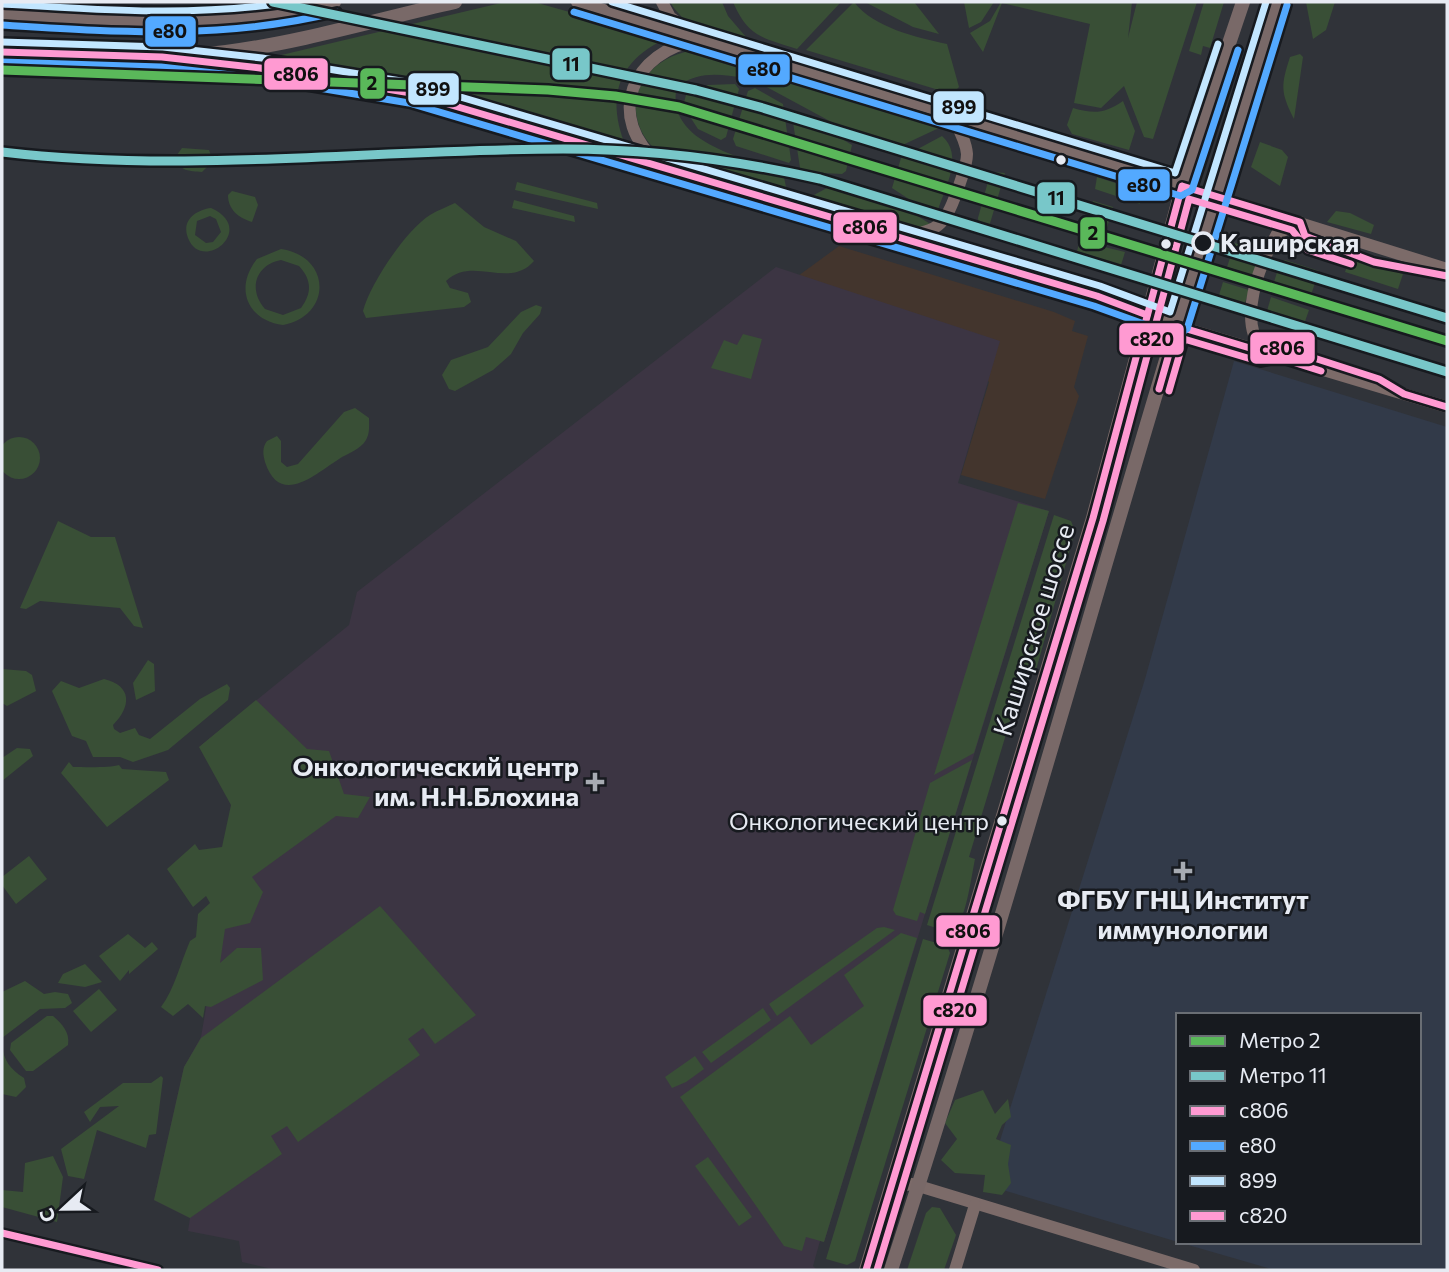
<svg xmlns="http://www.w3.org/2000/svg" width="1449" height="1272" font-family="Commissioner,sans-serif">
<style>
.commercial{fill:#43352d}
.built{fill:#323a49}
.medical{fill:#3c3543}
.green{fill:#394f36;fill-rule:evenodd}
.lines{fill:none;stroke-linecap:round;stroke-linejoin:round}
.street{stroke:#6f615f;stroke-width:10}
.secondary{stroke:#7c6b69;stroke-width:12}
.primary{stroke:#796968;stroke-width:14}
.bus-1-casing{stroke:#171a1f;stroke-width:12}
.bus-2-casing{stroke:#171a1f;stroke-width:12}
.bus-3-casing{stroke:#171a1f;stroke-width:12}
.bus-4-casing{stroke:#171a1f;stroke-width:12}
.bus-1{stroke:#ff9ad2;stroke-width:7}
.bus-2{stroke:#53a9ff;stroke-width:7}
.bus-3{stroke:#c2e6ff;stroke-width:7}
.bus-4{stroke:#ff9ad2;stroke-width:7}
.metro-1-casing{stroke:#171a1f;stroke-width:14}
.metro-2-casing{stroke:#171a1f;stroke-width:14}
.metro-1{stroke:#5ab85a;stroke-width:9}
.metro-2{stroke:#78c7c9;stroke-width:9}
.bus-dot{fill:#e7ebf3;stroke:#171a1f;stroke-width:2.5}
.stop-dot{fill:#171a1f;stroke:#e7ebf3;stroke-width:3.5}
.poi-dot{fill:#a7abb2;stroke:#171a1f;stroke-width:2.5}
.labels{text-anchor:middle;stroke-width:5;stroke-linejoin:round;paint-order:stroke}
.bus-label{font-size:24px;fill:#e7ebf3;stroke:#171a1f;text-anchor:end}
.stop-label{font-size:26px;font-weight:bold;fill:#e7ebf3;stroke:#171a1f;text-anchor:start}
.street-label{font-size:26px;fill:#e7ebf3;stroke:#171a1f}
.poi-label{font-size:26px;font-weight:bold;fill:#e7ebf3;stroke:#171a1f;text-anchor:end}
.line-badge{stroke:#171a1f;stroke-width:2.5}
.pale-badge-label{font-size:19px;text-anchor:middle;font-weight:bold;fill:#111}
</style>
<rect width="100%" height="100%" fill="#303339"/>
<!-- commercial -->
<polygon class="commercial" points="839,246 1054,312 1075,321 1072,331 1088,336 1074,387 1079,396 1045,499 961,475 989,382 895,308 798,276"/>
<!-- built -->
<polygon class="built" points="1234,361 1447,427 1447,1270 1275,1270 1178,1242 1419,1242 1419,1015 1178,1015 1178,1242 986,1185 1145,679"/>
<!-- medical -->
<polygon class="medical" points="776,267 1000,341 958,483 1049,511 824,1242 820,1241 813,1266 817,1270 276,1270 242,1262 239,1241 188,1231 190,1218 154,1200 184,1067 201,1037 241,804 199,747 349,625 357,592"/>
<!-- green -->
<g class="green">
<path d="M505,2H534L665,39C617,62 606,98 626,147L411,80L273,57Z"/>
<path d="M670,2H722L728,16L746,37L745,45C714,36 688,31 670,2Z"/>
<path d="M733,2H841L797,49C763,38 748,37 733,2Z"/>
<path d="M854,2C874,28 916,37 947,44L959,87L952,94L806,50Z"/>
<polygon points="865,2 914,2 939,34 913,27"/>
<polygon points="964,2 994,2 981,22 969,28"/>
<polygon points="1001,2 1132,2 1128,38 1137,2 1197,2 1153,139 1144,137 1124,86 1101,108 1074,103 1090,24 1002,3 983,52 970,33 990,21"/>
<polygon points="1204,2 1224,2 1210,48 1203,46 1201,55 1189,51"/>
<polygon points="1335,2 1326,30 1313,39 1306,2"/>
<path d="M698,50L748,66L745,78C719,74 700,71 677,86C664,143 744,157 783,172L788,197L669,160C612,124 633,56 698,50Z"/>
<path d="M1300,54L1303,57L1294,119C1280,92 1281,85 1290,57Z"/>
<polygon points="755,67 927,121 939,128 894,149 850,132 752,79"/>
<polygon points="735,84 739,89 726,137 721,140 698,129 683,106 686,95 708,85"/>
<polygon points="755,88 783,104 791,160 789,163 736,146 733,139 748,91"/>
<path d="M1123,101L1135,131L1129,150L1072,134L1067,125L1073,108C1094,114 1104,114 1123,101Z"/>
<polygon points="802,115 852,145 846,171 842,174 803,172 800,168 793,122 796,116"/>
<path d="M942,136C964,155 945,188 938,210L930,213L892,188L901,158Z"/>
<polygon points="1260,142 1282,150 1288,157 1280,186 1251,167"/>
<path d="M182,148L209,150L213,161L202,172C189,171 181,171 174,159Z"/>
<polygon points="994,172 1005,173 988,230 979,225 978,218 989,178"/>
<polygon points="1097,177 1143,192 1140,204 1095,189"/>
<polygon points="517,182 597,203 598,209 515,190"/>
<polygon points="838,182 882,194 932,225 907,232 891,230 801,202"/>
<path d="M232,191L255,197L258,205L252,222C239,218 228,210 228,195Z"/>
<polygon points="514,200 574,216 575,222 512,208"/>
<polygon points="1093,201 1113,207 1106,231 1086,225"/>
<path d="M455,203L484,227L516,241L534,261C509,290 473,255 446,281L450,288L468,293L471,302L464,307L366,318L363,311C370,284 406,230 430,215C438,210 447,207 455,203Z"/>
<path d="M211,208C258,229 202,274 188,238C181,220 196,210 211,208ZM210,216L216,219L221,232L213,242L206,243L195,235L197,221Z"/>
<polygon points="1336,211 1350,213 1374,225 1371,234 1327,222"/>
<polygon points="1080,241 1125,252 1118,275 1074,261"/>
<polygon points="1235,243 1261,252 1254,276 1227,267"/>
<path d="M281,249C331,256 333,315 283,325C247,320 234,288 257,259ZM281,260L299,266C312,280 312,293 301,308L283,315L265,309C248,290 255,265 281,260Z"/>
<polygon points="1350,258 1403,274 1398,289 1345,272"/>
<polygon points="1285,260 1319,271 1311,295 1274,282 1280,263"/>
<polygon points="1223,282 1249,290 1242,313 1216,305"/>
<polygon points="1271,297 1309,310 1302,330 1265,318"/>
<polygon points="536,305 542,307 540,314 523,333 511,354 493,370 455,391 449,389 442,375 451,360 488,347 521,312"/>
<polygon points="743,334 762,339 751,379 711,368 724,340 737,345"/>
<path d="M355,408L369,418C369,426 370,433 366,440C360,450 348,453 339,459C314,475 280,507 265,462C263,454 262,448 267,441L277,436L281,441V462L287,467L298,464L344,412Z"/>
<circle cx="19" cy="458" r="21"/>
<polygon points="1018,503 1049,511 974,753 934,775"/>
<path d="M1054,515L1071,521L1075,531L1036,670L1026,668L969,857L975,859C971,878 966,922 952,933L927,925Z"/>
<polygon points="58,521 91,537 115,537 143,628 134,626 120,608 40,601 26,609 20,608"/>
<polygon points="148,660 154,664 155,691 136,700 133,683"/>
<polygon points="2,669 26,671 32,675 36,691 7,706 2,703"/>
<path d="M104,679C133,686 131,707 113,725L114,729L120,733L135,728L139,735L150,739L200,699L227,684L230,688L228,700L168,750L133,762L120,757H93L86,741L72,736L52,691L61,681L79,688Z"/>
<path d="M256,700L307,749L329,751L344,794L370,797L358,818L336,816L252,877L263,892L250,923L225,929L220,963L237,948H261L263,980L211,1007L205,1006L203,1018L188,1004L173,1016L161,1007C175,988 180,964 190,941L196,937L198,914L210,903L206,896L193,907L167,869L195,844L199,850L222,847L231,805L199,747Z"/>
<polygon points="17,748 30,749 33,756 2,781 2,758"/>
<polygon points="972,760 925,914 920,912 917,921 896,915 893,910 930,783"/>
<path d="M69,762L73,767C83,767 111,768 119,765L122,769L166,772L169,780L107,827L61,773Z"/>
<polygon points="29,856 47,879 16,904 2,885 2,877"/>
<polygon points="380,906 476,1015 435,1044 423,1028 408,1039 420,1055 298,1142 287,1126 271,1136 282,1154 190,1218 154,1200 184,1067 201,1038"/>
<polygon points="884,927 895,930 777,1016 769,1004 877,928"/>
<polygon points="901,933 917,938 824,1242 806,1237 802,1251 784,1246 680,1097 790,1016 811,1045 864,1006 844,975"/>
<polygon points="128,934 145,948 152,942 158,949 129,974 129,970 120,981 99,956"/>
<polygon points="923,939 947,946 950,953 855,1261 847,1265 826,1259"/>
<polygon points="85,964 102,982 85,987 58,983 63,974"/>
<polygon points="25,981 44,994 55,992 68,994 72,1003 65,1008 40,1009 2,1038 2,992"/>
<polygon points="99,989 117,1010 91,1032 73,1011"/>
<polygon points="763,1008 771,1020 711,1063 702,1052"/>
<path d="M47,1016H53C62,1024 70,1032 68,1045L33,1071H26L10,1050L11,1043Z"/>
<path d="M2,1045C4,1061 10,1069 24,1078L26,1087L16,1097L2,1094Z"/>
<polygon points="695,1056 704,1069 686,1082 672,1088 665,1077"/>
<polygon points="161,1076 163,1078 156,1134 149,1135 146,1148 97,1130 84,1179 68,1176 61,1149 119,1106 100,1107 90,1122 84,1112 123,1083 151,1083"/>
<polygon points="983,1090 995,1114 1008,1099 1011,1117 1002,1125 996,1139 1011,1145 1008,1164 1011,1183 1002,1195 983,1192 985,1175 955,1173 941,1160 957,1139 945,1123 955,1100"/>
<polygon points="53,1156 63,1177 57,1222 2,1207 2,1190 23,1192 25,1163"/>
<polygon points="708,1157 752,1217 739,1226 695,1166"/>
<polygon points="932,1207 940,1208 956,1235 944,1270 907,1270 926,1213"/>
</g>
<g class="lines">
<!-- street -->
<polyline class="street" points="2,1233 158,1270"/>
<!-- secondary -->
<g class="secondary">
<polyline points="577,2 951,114 1447,269"/>
<polyline points="662,2 670,17 689,31"/>
<polyline points="187,60 340,80 411,93 1097,296 1177,326 1447,407"/>
<path d="M660,164C603,118 632,50 700,40"/>
<path d="M903,234C941,235 947,219 959,186C962,176 967,165 967,154C966,140 957,126 951,114"/>
<path d="M1263,351C1237,321 1259,265 1277,234L1300,222"/>
<polyline points="889,1198 900,1186 912,1184 1194,1270"/>
<polyline points="955,1270 975,1205"/>
</g>
<!-- primary -->
<g class="primary">
<path d="M2,14C111,21 227,34 334,2"/>
<path d="M2,52C77,56 151,62 226,52C303,42 379,19 455,2"/>
<polyline points="866,1270 1093,518 1189,162 1243,2"/>
<path d="M891,1270C1028,850 1141,422 1277,2"/>
</g>
<defs>
<g id="bus-1">
<polyline points="2,52 162,57 260,68 411,93 1097,296 1147,315"/>
<polyline points="1159,389 1177,326 1263,352 1280,347 1379,379 1404,394 1447,407"/>
<polyline points="2,1233 158,1270"/>
<polyline points="866,1270 1093,518 1182,186 1300,222 1305,236 1374,262 1447,276"/>
</g>
<g id="bus-2">
<polyline points="574,12 1181,196 1192,190 1238,50"/>
<path d="M2,25C115,32 225,40 337,12"/>
<polyline points="2,62 161,67 259,78 409,103 1094,306 1177,336 1187,329 1287,5"/>
</g>
<g id="bus-3">
<polyline points="612,2 1175,173 1218,44"/>
<path d="M3,4C100,10 195,17 291,2"/>
<polyline points="2,42 163,47 262,58 413,83 1100,286 1170,312 1266,2"/>
</g>
<g id="bus-4">
<polyline points="1169,391 1184,339 1261,362 1280,358 1321,371"/>
<polyline points="877,1270 1103,521 1189,199 1292,230 1308,250 1351,264"/>
</g>
</defs>
<!-- bus-1 casing -->
<use href="#bus-1" class="bus-1-casing"/>
<!-- bus-2 casing -->
<use href="#bus-2" class="bus-2-casing"/>
<!-- bus-3 casing -->
<use href="#bus-3" class="bus-3-casing"/>
<!-- bus-4 casing -->
<use href="#bus-4" class="bus-4-casing"/>
<!-- bus-1 -->
<use href="#bus-1" class="bus-1"/>
<!-- bus-2 -->
<use href="#bus-2" class="bus-2"/>
<!-- bus-3 -->
<use href="#bus-3" class="bus-3"/>
<!-- bus-4 -->
<use href="#bus-4" class="bus-4"/>
<defs>
<polyline id="metro-1" points="2,70 548,90 615,96 679,107 1447,341"/>
<g id="metro-2">
<polyline points="273,2 696,90 763,108 1447,318"/>
<path d="M2,152C188,174 376,149 563,149C649,149 736,160 820,179L1447,372"/>
</g>
</defs>
<!-- metro-1 casing -->
<use href="#metro-1" class="metro-1-casing"/>
<!-- metro-2 casing -->
<use href="#metro-2" class="metro-2-casing"/>
<!-- metro-1 -->
<use href="#metro-1" class="metro-1"/>
<!-- metro-2 -->
<use href="#metro-2" class="metro-2"/>
</g>
<!-- markers -->
<g class="bus-dot">
<circle cx="1061" cy="160" r="6"/>
<circle cx="1166" cy="244" r="6"/>
<circle cx="1002" cy="821" r="6"/>
</g>
<circle class="stop-dot" cx="1203" cy="243" r="10"/>
<g class="poi-dot">
<path d="M591.5 771.5h7v7h7v7h-7v7h-7v-7h-7v-7h7z"/>
<path d="M1179.5 860.5h7v7h7v7h-7v7h-7v-7h-7v-7h7z"/>
</g>
<g class="labels">
<!-- bus labels -->
<g class="bus-label">
<text x="989" y="830">Онкологический центр</text>
</g>
<!-- stop labels -->
<g class="stop-label">
<text x="1220" y="252">Каширская</text>
</g>
<!-- street labels -->
<g class="street-label">
<text transform="translate(1034 630) rotate(-73)" y="9">Каширское шоссе</text>
</g>
<!-- poi labels -->
<g class="poi-label">
<text x="579" y="776">Онкологический центр<tspan x="579" dy="30">им. Н.Н.Блохина</tspan></text>
<text x="1183" y="909" text-anchor="middle">ФГБУ ГНЦ Институт<tspan x="1183" dy="30">иммунологии</tspan></text>
</g>
</g>
<g class="line-badge">
<rect x="144" y="15" width="53" height="33" rx="7" fill="#53a9ff"/>
<rect x="551" y="47" width="40" height="34" rx="7" fill="#78c7c9"/>
<rect x="737" y="53" width="54" height="33" rx="7" fill="#53a9ff"/>
<rect x="263" y="57" width="66" height="34" rx="7" fill="#ff9ad2"/>
<rect x="359" y="67" width="27" height="33" rx="7" fill="#5ab85a"/>
<rect x="407" y="72" width="53" height="34" rx="7" fill="#c2e6ff"/>
<rect x="932" y="90" width="53" height="34" rx="7" fill="#c2e6ff"/>
<rect x="1117" y="168" width="54" height="34" rx="7" fill="#53a9ff"/>
<rect x="1036" y="181" width="40" height="34" rx="7" fill="#78c7c9"/>
<rect x="832" y="211" width="66" height="33" rx="7" fill="#ff9ad2"/>
<rect x="1079" y="216" width="27" height="34" rx="7" fill="#5ab85a"/>
<rect x="1118" y="322" width="67" height="34" rx="7" fill="#ff9ad2"/>
<rect x="1249" y="331" width="67" height="34" rx="7" fill="#ff9ad2"/>
<rect x="935" y="914" width="66" height="34" rx="7" fill="#ff9ad2"/>
<rect x="922" y="994" width="66" height="33" rx="7" fill="#ff9ad2"/>
</g>
<g class="pale-badge-label">
<text x="170" y="38">е80</text>
<text x="571" y="71">11</text>
<text x="764" y="76">е80</text>
<text x="296" y="81">с806</text>
<text x="372" y="90">2</text>
<text x="433" y="96">899</text>
<text x="959" y="114">899</text>
<text x="1144" y="192">е80</text>
<text x="1056" y="205">11</text>
<text x="865" y="234">с806</text>
<text x="1093" y="240">2</text>
<text x="1152" y="346">с820</text>
<text x="1282" y="355">с806</text>
<text x="968" y="938">с806</text>
<text x="955" y="1017">с820</text>
</g>
<!-- border -->
<rect width="1449" height="1272" fill="none" stroke="#e7ebf3" stroke-width="7"/>
<!-- legend -->
<rect x="1176" y="1013" width="245" height="231" fill="#171a1f" stroke="#6a6e74" stroke-width="2"/>
<rect x="1190" y="1036" width="35" height="10" fill="#5ab85a" stroke="#6a6e74" stroke-width="2"/>
<text x="1239" y="1048" font-size="21" fill="#e7ebf3">Метро 2</text>
<rect x="1190" y="1071" width="35" height="10" fill="#78c7c9" stroke="#6a6e74" stroke-width="2"/>
<text x="1239" y="1083" font-size="21" fill="#e7ebf3">Метро 11</text>
<rect x="1190" y="1106" width="35" height="10" fill="#ff9ad2" stroke="#6a6e74" stroke-width="2"/>
<text x="1239" y="1118" font-size="21" fill="#e7ebf3">с806</text>
<rect x="1190" y="1141" width="35" height="10" fill="#53a9ff" stroke="#6a6e74" stroke-width="2"/>
<text x="1239" y="1153" font-size="21" fill="#e7ebf3">е80</text>
<rect x="1190" y="1176" width="35" height="10" fill="#c2e6ff" stroke="#6a6e74" stroke-width="2"/>
<text x="1239" y="1188" font-size="21" fill="#e7ebf3">899</text>
<rect x="1190" y="1211" width="35" height="10" fill="#ff9ad2" stroke="#6a6e74" stroke-width="2"/>
<text x="1239" y="1223" font-size="21" fill="#e7ebf3">с820</text>
<!-- north arrow -->
<g transform="translate(63 1209) rotate(248)" stroke="#171a1f" stroke-width="5" paint-order="stroke">
<path d="M0-5L12 26L0 18L-12 26Z" fill="#e7ebf3"/>
<text y="-10" font-size="19" font-weight="bold" text-anchor="middle" fill="#e7ebf3">С</text>
</g>
</svg>
